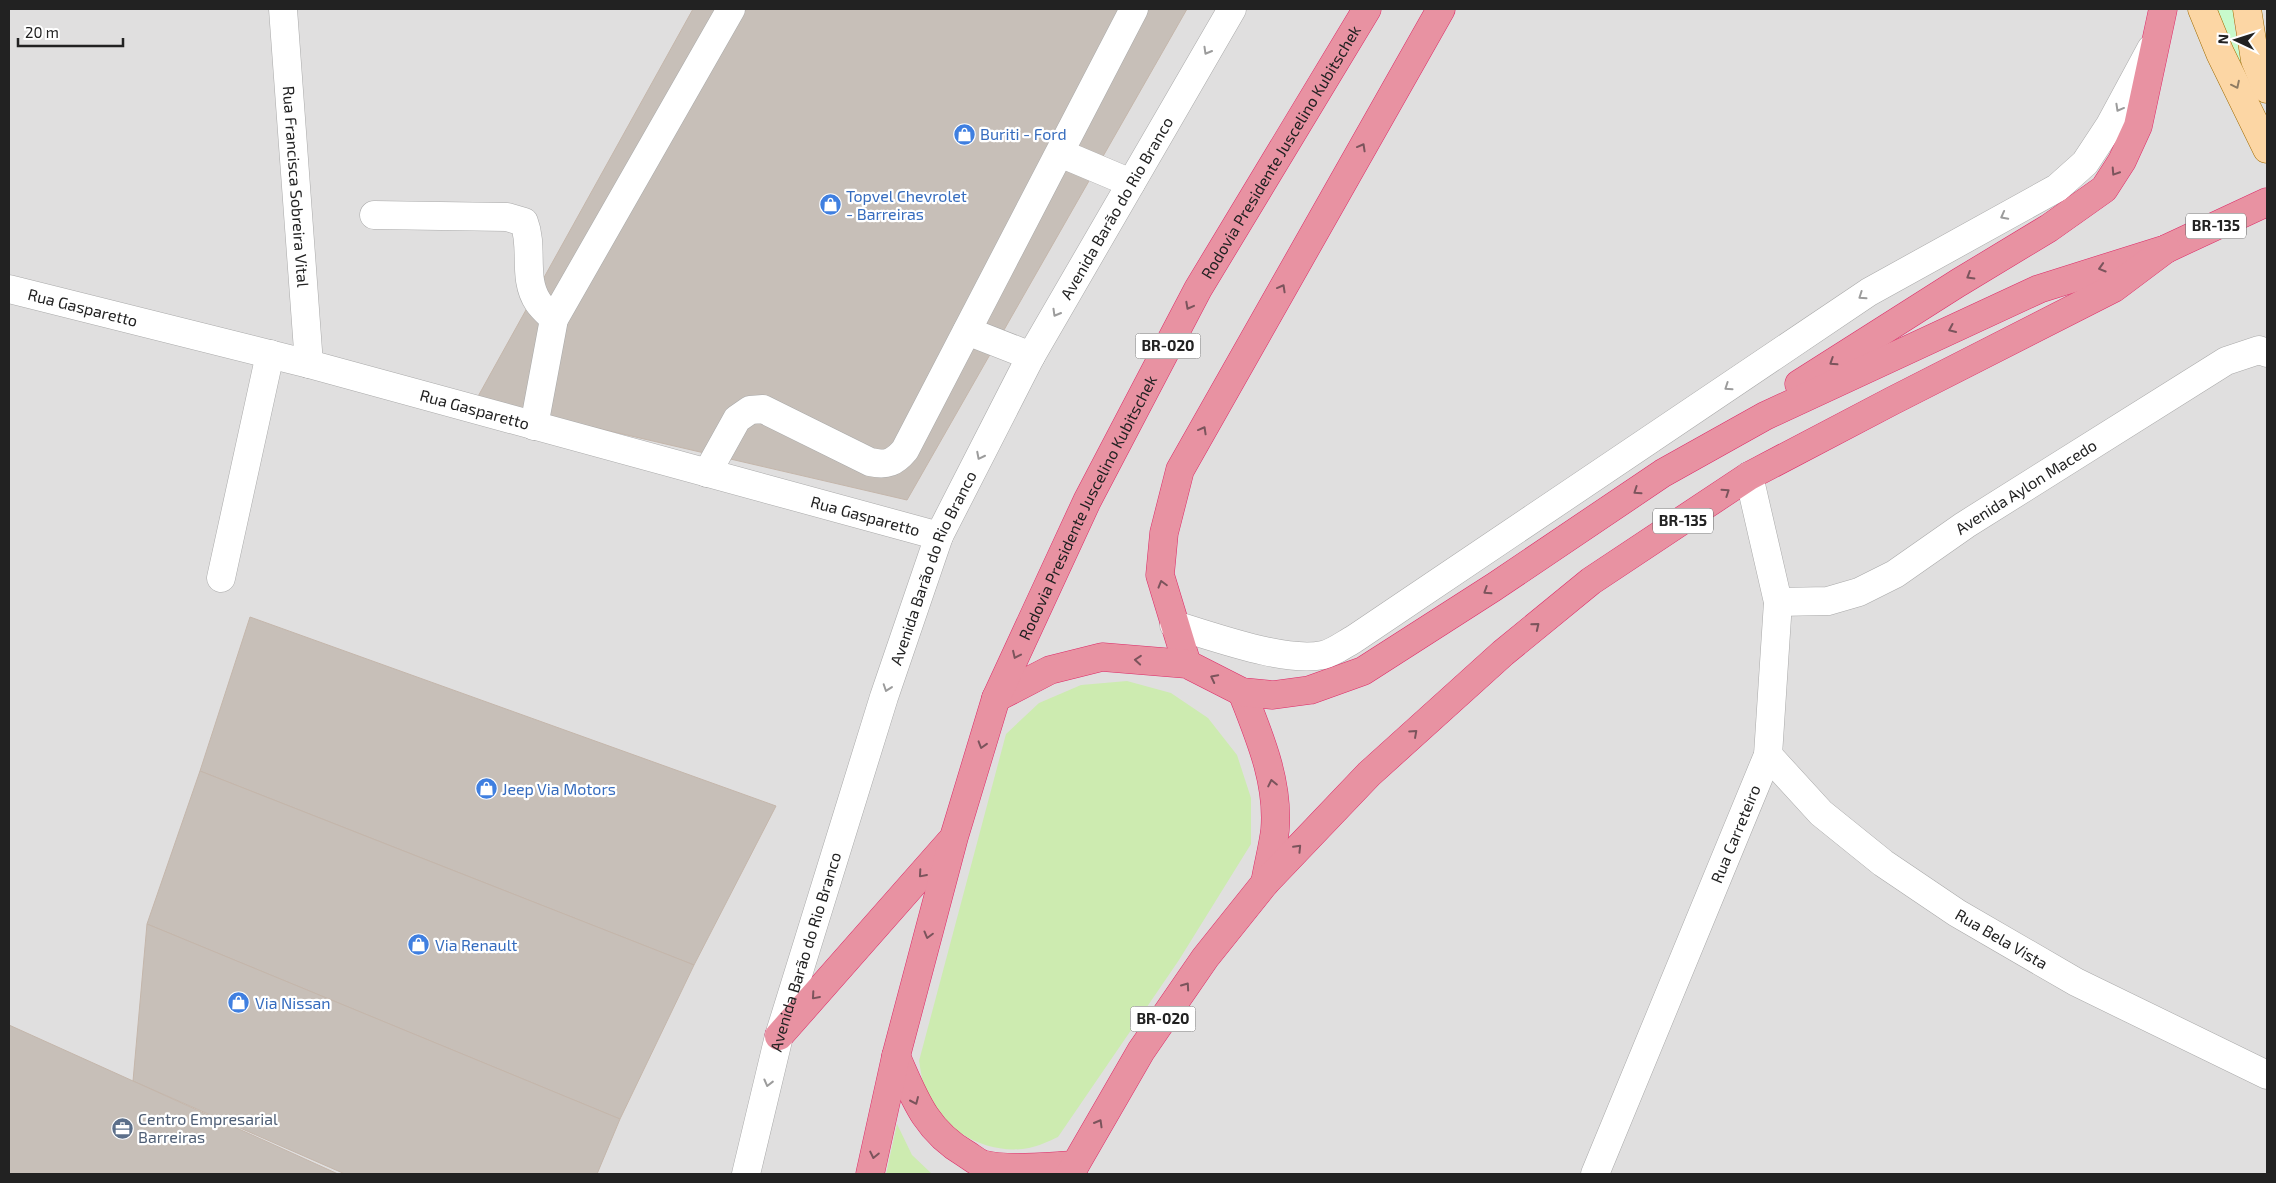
<svg xmlns="http://www.w3.org/2000/svg" width="2276" height="1183" font-family="'Exo 2',sans-serif">
<style>
.residential{fill:#e0dfdf}
.grass{fill:#cdebb0}
.park{fill:#c8facc}
.building{fill:#c7bfb8;stroke:#c4b6ab}
.lines{fill:none;stroke-linecap:round;stroke-linejoin:round}
.minor-casing{stroke:#a9a9a9;stroke-width:29}
.major-casing{stroke:#a06b00;stroke-width:29}
.highway-casing{stroke:#dc2a67;stroke-width:29}
.minor{stroke:#fff;stroke-width:28}
.major{stroke:#fcd6a4;stroke-width:28}
.highway{stroke:#e892a2;stroke-width:28}
.oneway{stroke:#9c9c9c}
.oneway2{stroke:#8f7c63}
.oneway3{stroke:#7b545c}
.labels{text-anchor:middle;stroke-width:4.5;stroke-linejoin:round;paint-order:stroke}
.shield{fill:#fff;stroke:#646464;stroke-width:1}
.shield-label{font-size:15px;font-weight:bold;fill:#222}
.shop-label{font-size:16px;fill:#366cbe;stroke:#fff;text-anchor:start}
.street-label{font-size:16px;fill:#222;stroke:#fff}
.service-label{font-size:16px;fill:#4e5e75;stroke:#fff;text-anchor:start}
</style>
<rect width="100%" height="100%" fill="#f2efe9"/>
<!-- residential -->
<rect class="residential" x="9" y="9" width="2258" height="1165"/>
<!-- grass -->
<g class="grass">
<path d="M1127,681L1171,693L1208,718L1237,755L1251,798V844L1179,960L1058,1137C1049,1141 1039,1146 1029,1148C988,1156 940,1130 925,1091C922,1082 921,1071 919,1061L1006,734L1039,703L1081,685Z"/>
<polygon points="897,1124 912,1155 932,1174 886,1174"/>
</g>
<!-- park -->
<polygon class="park" points="2209,9 2236,9 2234,24 2247,95"/>
<!-- building -->
<g class="building">
<polygon points="693,9 1187,9 907,500 476,400"/>
<polygon points="250,617 776,806 694,965 200,771"/>
<polygon points="200,771 694,965 620,1119 147,924"/>
<polygon points="147,924 620,1119 597,1174 345,1174 133,1081"/>
<polygon points="9,1025 133,1081 338,1174 9,1174"/>
</g>
<g class="lines">
<defs>
<g id="minor">
<path id="s1" d="M283,9L309,364"/>
<polyline points="1060,153 1131,183"/>
<path d="M374,215L507,217L524,222C534,248 522,278 538,302C542,308 549,314 554,319"/>
<path id="s2" d="M9,289L309,364L939,536"/>
<polyline points="967,331 1031,356"/>
<polyline points="534,426 554,319 731,9"/>
<path d="M707,473L737,419L750,410L763,409L870,462C887,466 895,462 905,450L1134,9"/>
<polyline points="221,578 270,354"/>
<path id="s3" d="M1778,602L1828,601L1859,592L1895,574L1965,525L2226,361L2259,350L2267,353"/>
<path d="M1174,625C1213,636 1284,663 1323,655C1333,653 1345,644 1354,639L1869,292L2057,188L2085,163L2110,125L2151,49"/>
<path id="s4" d="M1768,755L1821,813L1883,863L1957,913L2076,982L2267,1075"/>
<path id="s5" d="M746,1174L779,1036L884,697L939,536L1031,356L1232,9"/>
<path id="s6" d="M1595,1174L1768,755L1778,602L1749,476"/>
</g>
<g id="major">
<polyline points="2202,9 2220,53 2267,149"/>
<polyline points="2247,9 2255,60 2267,89"/>
</g>
<g id="highway">
<polyline points="1799,384 1958,283 2049,228 2104,189 2122,161 2138,126 2163,9"/>
<polyline points="1187,664 1160,575 1164,533 1180,470 1441,9"/>
<path d="M1242,692C1259,736 1279,781 1275,830C1273,847 1268,865 1265,883"/>
<polyline points="996,698 1050,670 1102,657 1187,664 1242,692 1273,695 1310,690 1363,671 1494,587 1663,473 1765,416 2039,289 2166,249 2267,202"/>
<polyline points="779,1036 950,842"/>
<path d="M896,1056C914,1097 925,1130 966,1154C971,1157 977,1162 982,1164C1005,1171 1051,1166 1075,1165"/>
<path id="s7" d="M870,1174L896,1056L954,837L996,698L1087,501L1198,289L1367,9"/>
<polyline points="1070,1174 1141,1051 1205,958 1265,883 1369,774 1503,653 1591,581 1749,476 1892,401 2114,288 2166,249"/>
</g>
</defs>
<!-- minor casing -->
<use href="#minor" class="minor-casing"/>
<!-- major casing -->
<use href="#major" class="major-casing"/>
<!-- highway casing -->
<use href="#highway" class="highway-casing"/>
<!-- minor -->
<use href="#minor" class="minor"/>
<!-- major -->
<use href="#major" class="major"/>
<!-- highway -->
<use href="#highway" class="highway"/>
</g>
<!-- one-way arrows -->
<defs><path id="oneway-chevron" d="M-2-3.5L2.5 0L-2 3.5" fill="none" stroke-width="1.6" stroke-linecap="round" stroke-linejoin="round" transform="scale(1.25)"/></defs>
<g class="oneway">
<use href="#oneway-chevron" transform="translate(1207 51) rotate(120)"/>
<use href="#oneway-chevron" transform="translate(2119 108) rotate(119)"/>
<use href="#oneway-chevron" transform="translate(2004 216) rotate(152)"/>
<use href="#oneway-chevron" transform="translate(1862 296) rotate(146)"/>
<use href="#oneway-chevron" transform="translate(1056 313) rotate(120)"/>
<use href="#oneway-chevron" transform="translate(1728 387) rotate(146)"/>
<use href="#oneway-chevron" transform="translate(980 456) rotate(117)"/>
<use href="#oneway-chevron" transform="translate(887 688) rotate(109)"/>
<use href="#oneway-chevron" transform="translate(768 1083) rotate(104)"/>
</g>
<use class="oneway2" href="#oneway-chevron" transform="translate(2236 85) rotate(64)"/>
<g class="oneway3">
<use href="#oneway-chevron" transform="translate(1362 147) rotate(-61)"/>
<use href="#oneway-chevron" transform="translate(2115 172) rotate(123)"/>
<use href="#oneway-chevron" transform="translate(2102 268) rotate(163)"/>
<use href="#oneway-chevron" transform="translate(1970 276) rotate(149)"/>
<use href="#oneway-chevron" transform="translate(1282 288) rotate(-61)"/>
<use href="#oneway-chevron" transform="translate(1189 306) rotate(118)"/>
<use href="#oneway-chevron" transform="translate(1952 329) rotate(156)"/>
<use href="#oneway-chevron" transform="translate(1833 362) rotate(147)"/>
<use href="#oneway-chevron" transform="translate(1203 430) rotate(-61)"/>
<use href="#oneway-chevron" transform="translate(1637 491) rotate(146)"/>
<use href="#oneway-chevron" transform="translate(1726 492) rotate(-34)"/>
<use href="#oneway-chevron" transform="translate(1162 584) rotate(-106)"/>
<use href="#oneway-chevron" transform="translate(1487 591) rotate(147)"/>
<use href="#oneway-chevron" transform="translate(1536 626) rotate(-39)"/>
<use href="#oneway-chevron" transform="translate(1016 655) rotate(115)"/>
<use href="#oneway-chevron" transform="translate(1138 660) rotate(-175)"/>
<use href="#oneway-chevron" transform="translate(1214 678) rotate(-153)"/>
<use href="#oneway-chevron" transform="translate(1414 733) rotate(-42)"/>
<use href="#oneway-chevron" transform="translate(982 745) rotate(107)"/>
<use href="#oneway-chevron" transform="translate(1272 783) rotate(-102)"/>
<use href="#oneway-chevron" transform="translate(1298 848) rotate(-46)"/>
<use href="#oneway-chevron" transform="translate(922 874) rotate(131)"/>
<use href="#oneway-chevron" transform="translate(928 935) rotate(105)"/>
<use href="#oneway-chevron" transform="translate(1186 986) rotate(-55)"/>
<use href="#oneway-chevron" transform="translate(815 996) rotate(131)"/>
<use href="#oneway-chevron" transform="translate(915 1101) rotate(66)"/>
<use href="#oneway-chevron" transform="translate(1099 1123) rotate(-60)"/>
<use href="#oneway-chevron" transform="translate(874 1155) rotate(102)"/>
</g>
<!-- icons -->
<defs>
<symbol id="shop-disc" viewBox="-11 -11 22 22"><circle r="9.5" fill="#3f7fe0" stroke="#fff"/><path d="M-5-2.5h2.3a2.7 3.5 0 0 1 5.4 0H5L5.5 6h-11ZM-1.5-2.5h3a1.5 2.3 0 0 0-3 0Z" fill="#fff"/></symbol>
<symbol id="office-disc" viewBox="-11 -11 22 22"><circle r="9.5" fill="#5c6f8a" stroke="#fff"/><path d="M-6-3h4V-5.5h4V-3h4V5H-6ZM-1-4.5V-3h2v-1.5ZM-6 0V1H6V0Z" fill="#fff"/></symbol>
</defs>
<g fill-rule="evenodd">
<use href="#shop-disc" x="952" y="122" width="25" height="25"/>
<use href="#shop-disc" x="818" y="192" width="25" height="25"/>
<use href="#shop-disc" x="474" y="776" width="25" height="25"/>
<use href="#shop-disc" x="406" y="932" width="25" height="25"/>
<use href="#shop-disc" x="226" y="990" width="25" height="25"/>
<use href="#office-disc" x="110" y="1116" width="25" height="25"/>
</g>
<g class="labels">
<!-- shield labels -->
<g class="shield">
<rect x="2186" y="213.5" width="60" height="25" rx="4"/>
<rect x="1135.5" y="333.5" width="65" height="25" rx="4"/>
<rect x="1653" y="508.5" width="60" height="25" rx="4"/>
<rect x="1130.5" y="1006.5" width="65" height="25" rx="4"/>
</g>
<g class="shield-label">
<text x="2216" y="231">BR-135</text>
<text x="1168" y="351">BR-020</text>
<text x="1683" y="526">BR-135</text>
<text x="1163" y="1024">BR-020</text>
</g>
<!-- shop labels -->
<g class="shop-label">
<text x="980" y="140">Buriti - Ford</text>
<text x="846" y="202">Topvel Chevrolet<tspan x="846" dy="18">- Barreiras</tspan></text>
<text x="502" y="795">Jeep Via Motors</text>
<text x="435" y="951">Via Renault</text>
<text x="255" y="1009">Via Nissan</text>
</g>
<!-- street labels -->
<g class="street-label">
<text dy="6" stroke="none"><textPath href="#s7" startOffset="1109">Rodovia Presidente Juscelino Kubitschek</textPath></text>
<text dy="6" stroke="none"><textPath href="#s1" startOffset="178">Rua Francisca Sobreira Vital</textPath></text>
<text dy="6" stroke="none"><textPath href="#s5" startOffset="1040">Avenida Barão do Rio Branco</textPath></text>
<text dy="6" stroke="none"><textPath href="#s2" startOffset="76">Rua Gasparetto</textPath></text>
<text dy="6" stroke="none"><textPath href="#s2" startOffset="481">Rua Gasparetto</textPath></text>
<text dy="6" stroke="none"><textPath href="#s3" startOffset="280">Avenida Aylon Macedo</textPath></text>
<text dy="6" stroke="none"><textPath href="#s7" startOffset="704">Rodovia Presidente Juscelino Kubitschek</textPath></text>
<text dy="6" stroke="none"><textPath href="#s2" startOffset="886">Rua Gasparetto</textPath></text>
<text dy="6" stroke="none"><textPath href="#s5" startOffset="635">Avenida Barão do Rio Branco</textPath></text>
<text dy="6" stroke="none"><textPath href="#s6" startOffset="368">Rua Carreteiro</textPath></text>
<text dy="6" stroke="none"><textPath href="#s4" startOffset="299">Rua Bela Vista</textPath></text>
<text dy="6" stroke="none"><textPath href="#s5" startOffset="230">Avenida Barão do Rio Branco</textPath></text>
</g>
<!-- service labels -->
<g class="service-label">
<text x="138" y="1125">Centro Empresarial<tspan x="138" dy="18">Barreiras</tspan></text>
</g>
</g>
<!-- border -->
<rect width="2276" height="1183" fill="none" stroke="#222222" stroke-width="20"/>
<!-- north arrow -->
<g transform="translate(2236 40) rotate(274)" stroke="#ffffff" stroke-width="4" paint-order="stroke">
<path d="M0-4L9 19L0 12L-9 19Z" fill="#222222"/>
<text y="-8" font-size="14" font-weight="bold" text-anchor="middle" fill="#222222">N</text>
</g>
<!-- scale -->
<path d="M18 38v8h105v-8" fill="none" stroke="#222222" stroke-width="2.5"/>
<text x="25" y="38" font-size="15" fill="#222222" stroke="#ffffff" stroke-width="4" paint-order="stroke">20 m</text>
</svg>
